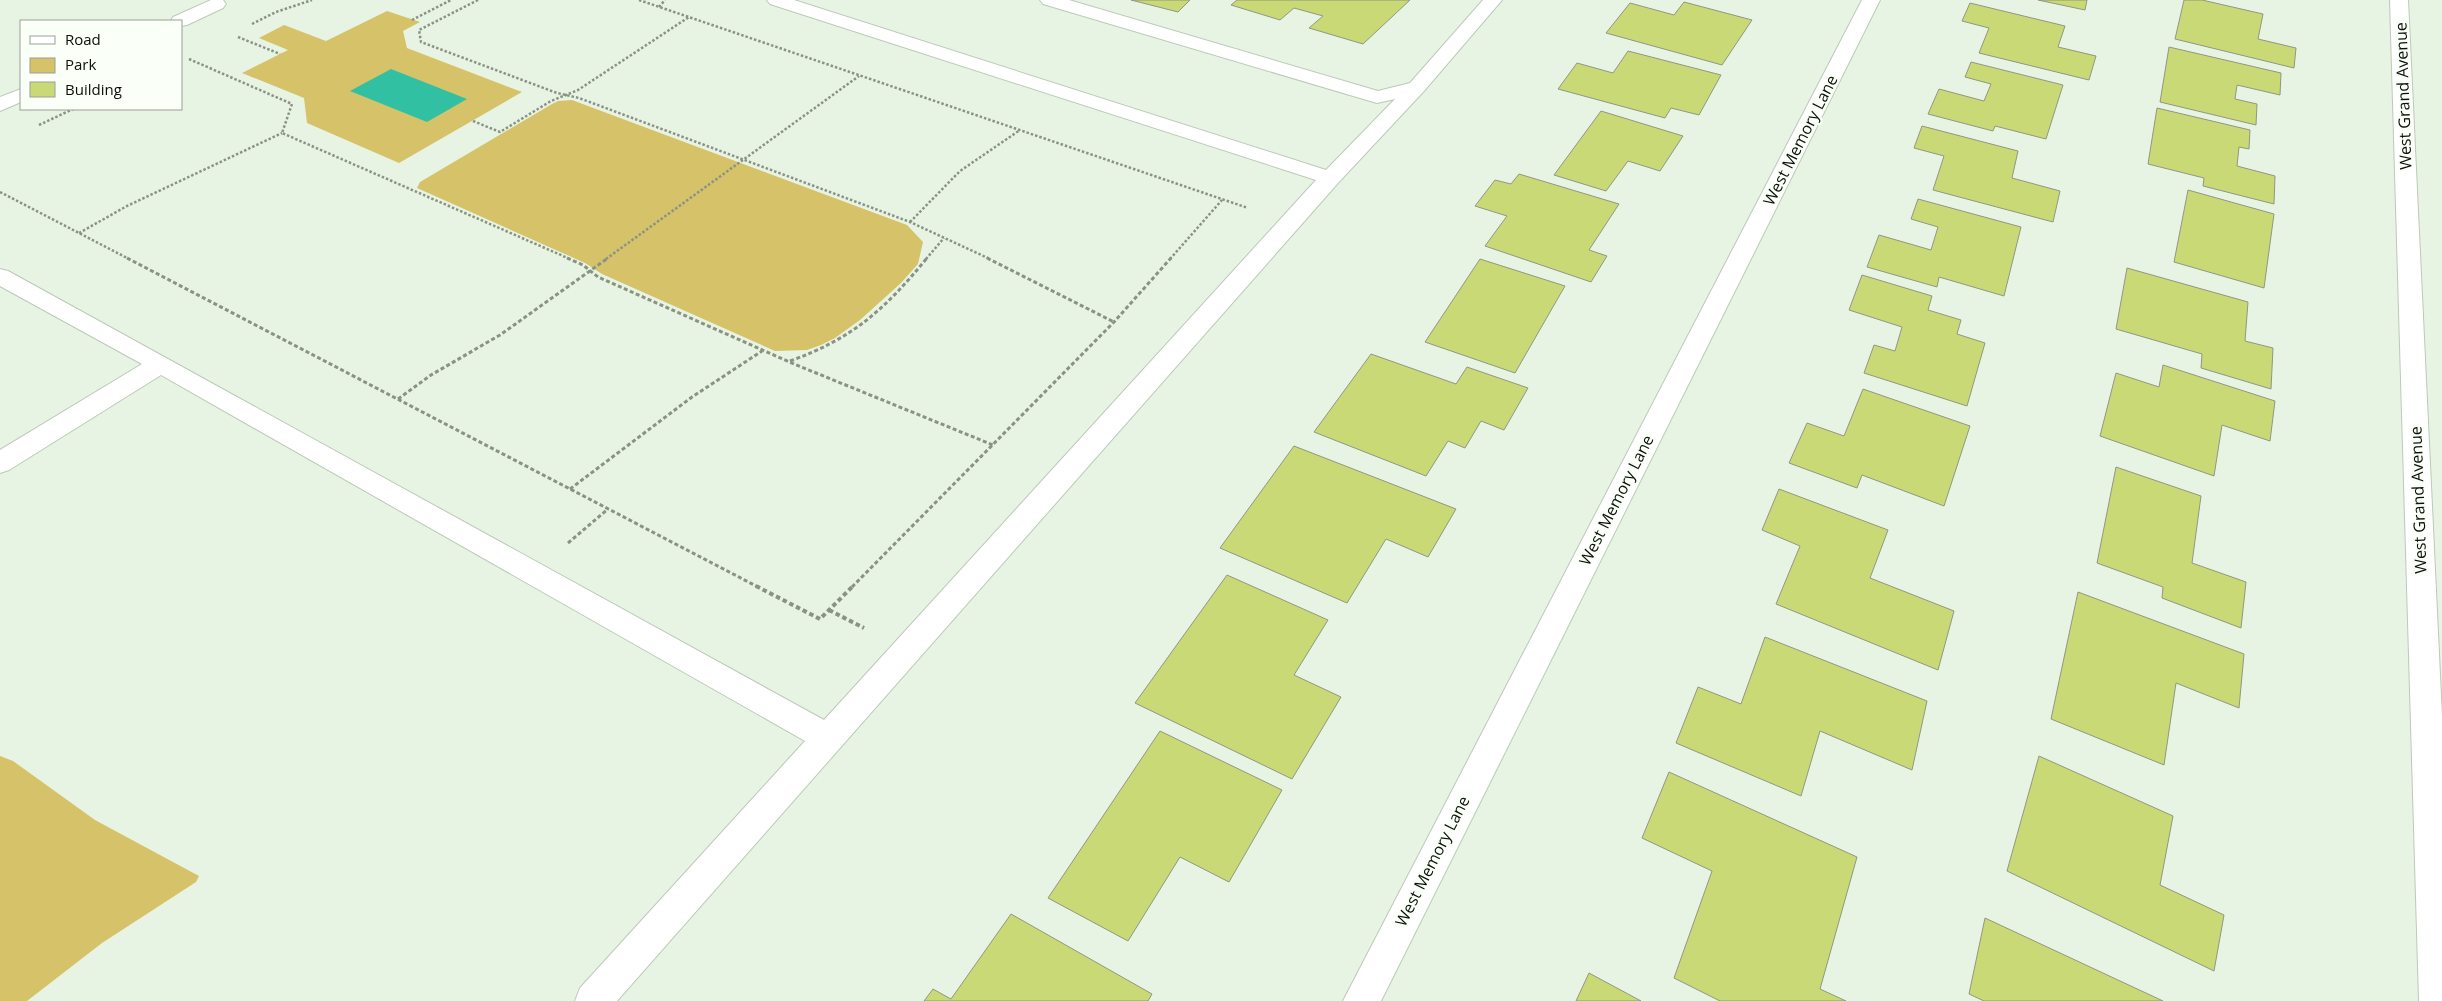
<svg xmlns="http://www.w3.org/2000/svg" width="2442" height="1001" font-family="'Open Sans',sans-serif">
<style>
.green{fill:#d5c269}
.water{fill:#31c1a2}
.building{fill:#c8d975;stroke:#929684}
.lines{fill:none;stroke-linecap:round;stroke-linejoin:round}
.lane-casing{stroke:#bdc9b8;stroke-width:2}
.street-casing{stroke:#bdc9b8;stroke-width:2}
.path-far2{stroke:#8a9286;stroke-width:2.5;stroke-dasharray:2.5 2;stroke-linecap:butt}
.path-far1{stroke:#8a9286;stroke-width:3;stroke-dasharray:4 2.5;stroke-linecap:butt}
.path{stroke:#8a9286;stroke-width:4;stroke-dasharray:4.5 3;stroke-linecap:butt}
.lane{fill:#fff;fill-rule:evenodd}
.street{fill:#fff;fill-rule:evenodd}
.labels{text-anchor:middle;stroke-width:5;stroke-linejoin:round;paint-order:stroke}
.street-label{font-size:16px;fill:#0b0f09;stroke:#fafff8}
</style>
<rect width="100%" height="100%" fill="#e8f4e3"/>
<!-- green -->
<g class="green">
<polygon points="387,11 420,22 403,31 407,48 522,92 399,163 307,123 304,98 242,73 288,50 259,38 284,25 326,41"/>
<polygon points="572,100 907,225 923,242 918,264 901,283 860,320 835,338 821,345 807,350 775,351 602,274 585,263 417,188 420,182 552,104 558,101"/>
<polygon points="0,756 13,761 95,820 199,876 196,882 102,943 27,1001 0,1001"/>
</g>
<!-- water -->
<polygon class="water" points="391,69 467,99 427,122 350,91"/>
<!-- building -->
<g class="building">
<polygon points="1131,0 1190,0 1178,12"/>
<polygon points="1237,0 1410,0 1363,44 1309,28 1323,16 1294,8 1280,20 1231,5"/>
<polygon points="2038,0 2087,0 2085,10"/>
<polygon points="2184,0 2202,0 2263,14 2258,39 2296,48 2294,68 2175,39"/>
<polygon points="1684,2 1752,20 1722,65 1606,33 1630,3 1674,15"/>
<polygon points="1970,3 2065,26 2058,47 2096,56 2089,80 1979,53 1989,28 1962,21"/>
<polygon points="2169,47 2281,73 2280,95 2237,85 2235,99 2257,104 2256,125 2160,102"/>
<polygon points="1628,51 1721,75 1699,115 1671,108 1665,118 1558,89 1577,63 1613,73"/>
<polygon points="1971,62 2063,85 2046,139 1995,126 1993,131 1928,114 1939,89 1984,101 1991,84 1965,77"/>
<polygon points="2157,108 2250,130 2249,149 2239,147 2237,166 2275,176 2274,204 2203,186 2204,178 2148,164"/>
<polygon points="1601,111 1683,136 1660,171 1628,161 1606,191 1554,175"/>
<polygon points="1922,126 2018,151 2012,178 2060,191 2053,222 1933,190 1944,156 1914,148"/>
<polygon points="1519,174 1619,204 1589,250 1607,256 1591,282 1485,246 1507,216 1475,206 1495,180 1511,184"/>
<polygon points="2188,190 2274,214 2264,288 2174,262"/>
<polygon points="1918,199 2021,227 2004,296 1939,277 1937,287 1867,267 1879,235 1931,250 1938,227 1911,219"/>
<polygon points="1480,259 1565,286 1515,373 1425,342"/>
<polygon points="2127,268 2248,302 2245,341 2273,348 2271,389 2201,368 2202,354 2116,329"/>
<polygon points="1862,275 1932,296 1928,310 1961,320 1957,334 1985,343 1967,406 1864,373 1874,345 1895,351 1902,327 1849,310"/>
<polygon points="1371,354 1456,384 1467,367 1528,388 1504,430 1481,421 1465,448 1448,441 1426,476 1314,432"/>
<polygon points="2163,365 2275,401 2270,441 2222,425 2214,476 2100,436 2116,373 2159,387"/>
<polygon points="1863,389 1970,426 1944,506 1862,475 1857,488 1789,463 1807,423 1844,436"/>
<polygon points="1294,446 1456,509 1428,557 1386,539 1347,603 1220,548"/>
<polygon points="2116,467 2201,496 2192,563 2246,582 2241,628 2162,598 2163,587 2097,563"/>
<polygon points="1779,489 1888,530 1870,578 1954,611 1938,670 1776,604 1800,546 1762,530"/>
<polygon points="1227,575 1328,620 1294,675 1341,697 1292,779 1135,703"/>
<polygon points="2078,592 2244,654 2239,708 2176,683 2164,765 2051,719"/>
<polygon points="1765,637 1927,701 1912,770 1820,731 1801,796 1676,743 1698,687 1741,704"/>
<polygon points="1160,731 1282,790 1229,882 1180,857 1128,941 1048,898"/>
<polygon points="2039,756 2173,816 2160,885 2224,915 2214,971 2007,871"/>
<polygon points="1669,772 1857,857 1820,989 1846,1001 1720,1001 1674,978 1712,871 1642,838"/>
<polygon points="1011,914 1152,994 1148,1001 924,1001 933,989 951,999"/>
<polygon points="1985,918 2163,1001 1984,1001 1969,994"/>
<polygon points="1589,973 1641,1001 1576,1001"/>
</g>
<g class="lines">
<defs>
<g id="lane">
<polygon points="211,0 223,0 226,4 223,8 187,25 181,26 181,21 171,21 173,17"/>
<polygon points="767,0 794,0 1326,170 1395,99 1377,103 1370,101 1043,4 1040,0 1069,0 1378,91 1410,83 1483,0 1502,0 1424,91 1338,183 617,1001 575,1001 580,988 805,741 161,375 9,470 0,473 0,450 142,364 0,286 0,269 8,271 824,720 1316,180 770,4"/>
<polygon points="21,89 21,102 0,111 0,97"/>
</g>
<g id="street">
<polygon points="1862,0 1880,0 1381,1001 1343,1001"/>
<polygon points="2390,0 2408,0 2442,717 2442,1001 2419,1001"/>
</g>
</defs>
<!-- lane casing -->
<use href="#lane" class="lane-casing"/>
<!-- street casing -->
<use href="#street" class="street-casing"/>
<!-- path-far2 -->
<g class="path-far2">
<polyline points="478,0 419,30 421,42 557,93 579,98 910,222 990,259"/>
<polyline points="639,0 1248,208"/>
<polyline points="659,7 665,0"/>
<polyline points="412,20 451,0"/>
<polyline points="252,24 276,12 312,0"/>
<polyline points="238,37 280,54"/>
<polyline points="189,59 292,104 282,133 570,259"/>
<polyline points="473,121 500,132 551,101 578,90 689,17"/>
<polyline points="39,125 73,109"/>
<polyline points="0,192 129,259"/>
<polyline points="910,222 960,171 1020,130"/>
<polyline points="79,233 127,206 282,133"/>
<polyline points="606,259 859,76"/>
<polyline points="926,259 944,238"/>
<polyline points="1170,259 1222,200"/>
</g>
<!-- path-far1 -->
<g class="path-far1">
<polyline points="127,258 758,587"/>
<polyline points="567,258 583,265 598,277 794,364 993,445"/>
<polyline points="987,258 1114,322"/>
<path d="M790,361C854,338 885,309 927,258"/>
<polyline points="398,399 431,375 500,335 608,258"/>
<polyline points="570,489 692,397 762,351"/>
<polyline points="568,543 608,509"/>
<polyline points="852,587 1114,322 1171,258"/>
</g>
<!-- path -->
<g class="path">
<polyline points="756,586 820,619 853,586"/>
<polyline points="829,610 864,628"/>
</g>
<!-- lane -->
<use href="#lane" class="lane"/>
<!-- street -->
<use href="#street" class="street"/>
</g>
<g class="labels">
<!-- street labels -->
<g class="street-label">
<text transform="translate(2403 96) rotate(-92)" y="6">West Grand Avenue</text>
<text transform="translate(1800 140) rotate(-63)" y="6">West Memory Lane</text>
<text transform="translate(1616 500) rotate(-63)" y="6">West Memory Lane</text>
<text transform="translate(2418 500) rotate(-92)" y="6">West Grand Avenue</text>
<text transform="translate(1432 861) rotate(-63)" y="6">West Memory Lane</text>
</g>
</g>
<!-- legend -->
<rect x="20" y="20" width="162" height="90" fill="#fafff8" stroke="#9a9f98"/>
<rect x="30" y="36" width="25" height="8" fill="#ffffff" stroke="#9a9f98"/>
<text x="65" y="45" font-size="15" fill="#0b0f09">Road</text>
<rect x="30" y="58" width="25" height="15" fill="#d5c269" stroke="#9a9f98"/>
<text x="65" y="70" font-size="15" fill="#0b0f09">Park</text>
<rect x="30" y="82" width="25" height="15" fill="#c8d975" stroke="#9a9f98"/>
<text x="65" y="95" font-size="15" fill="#0b0f09">Building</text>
</svg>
